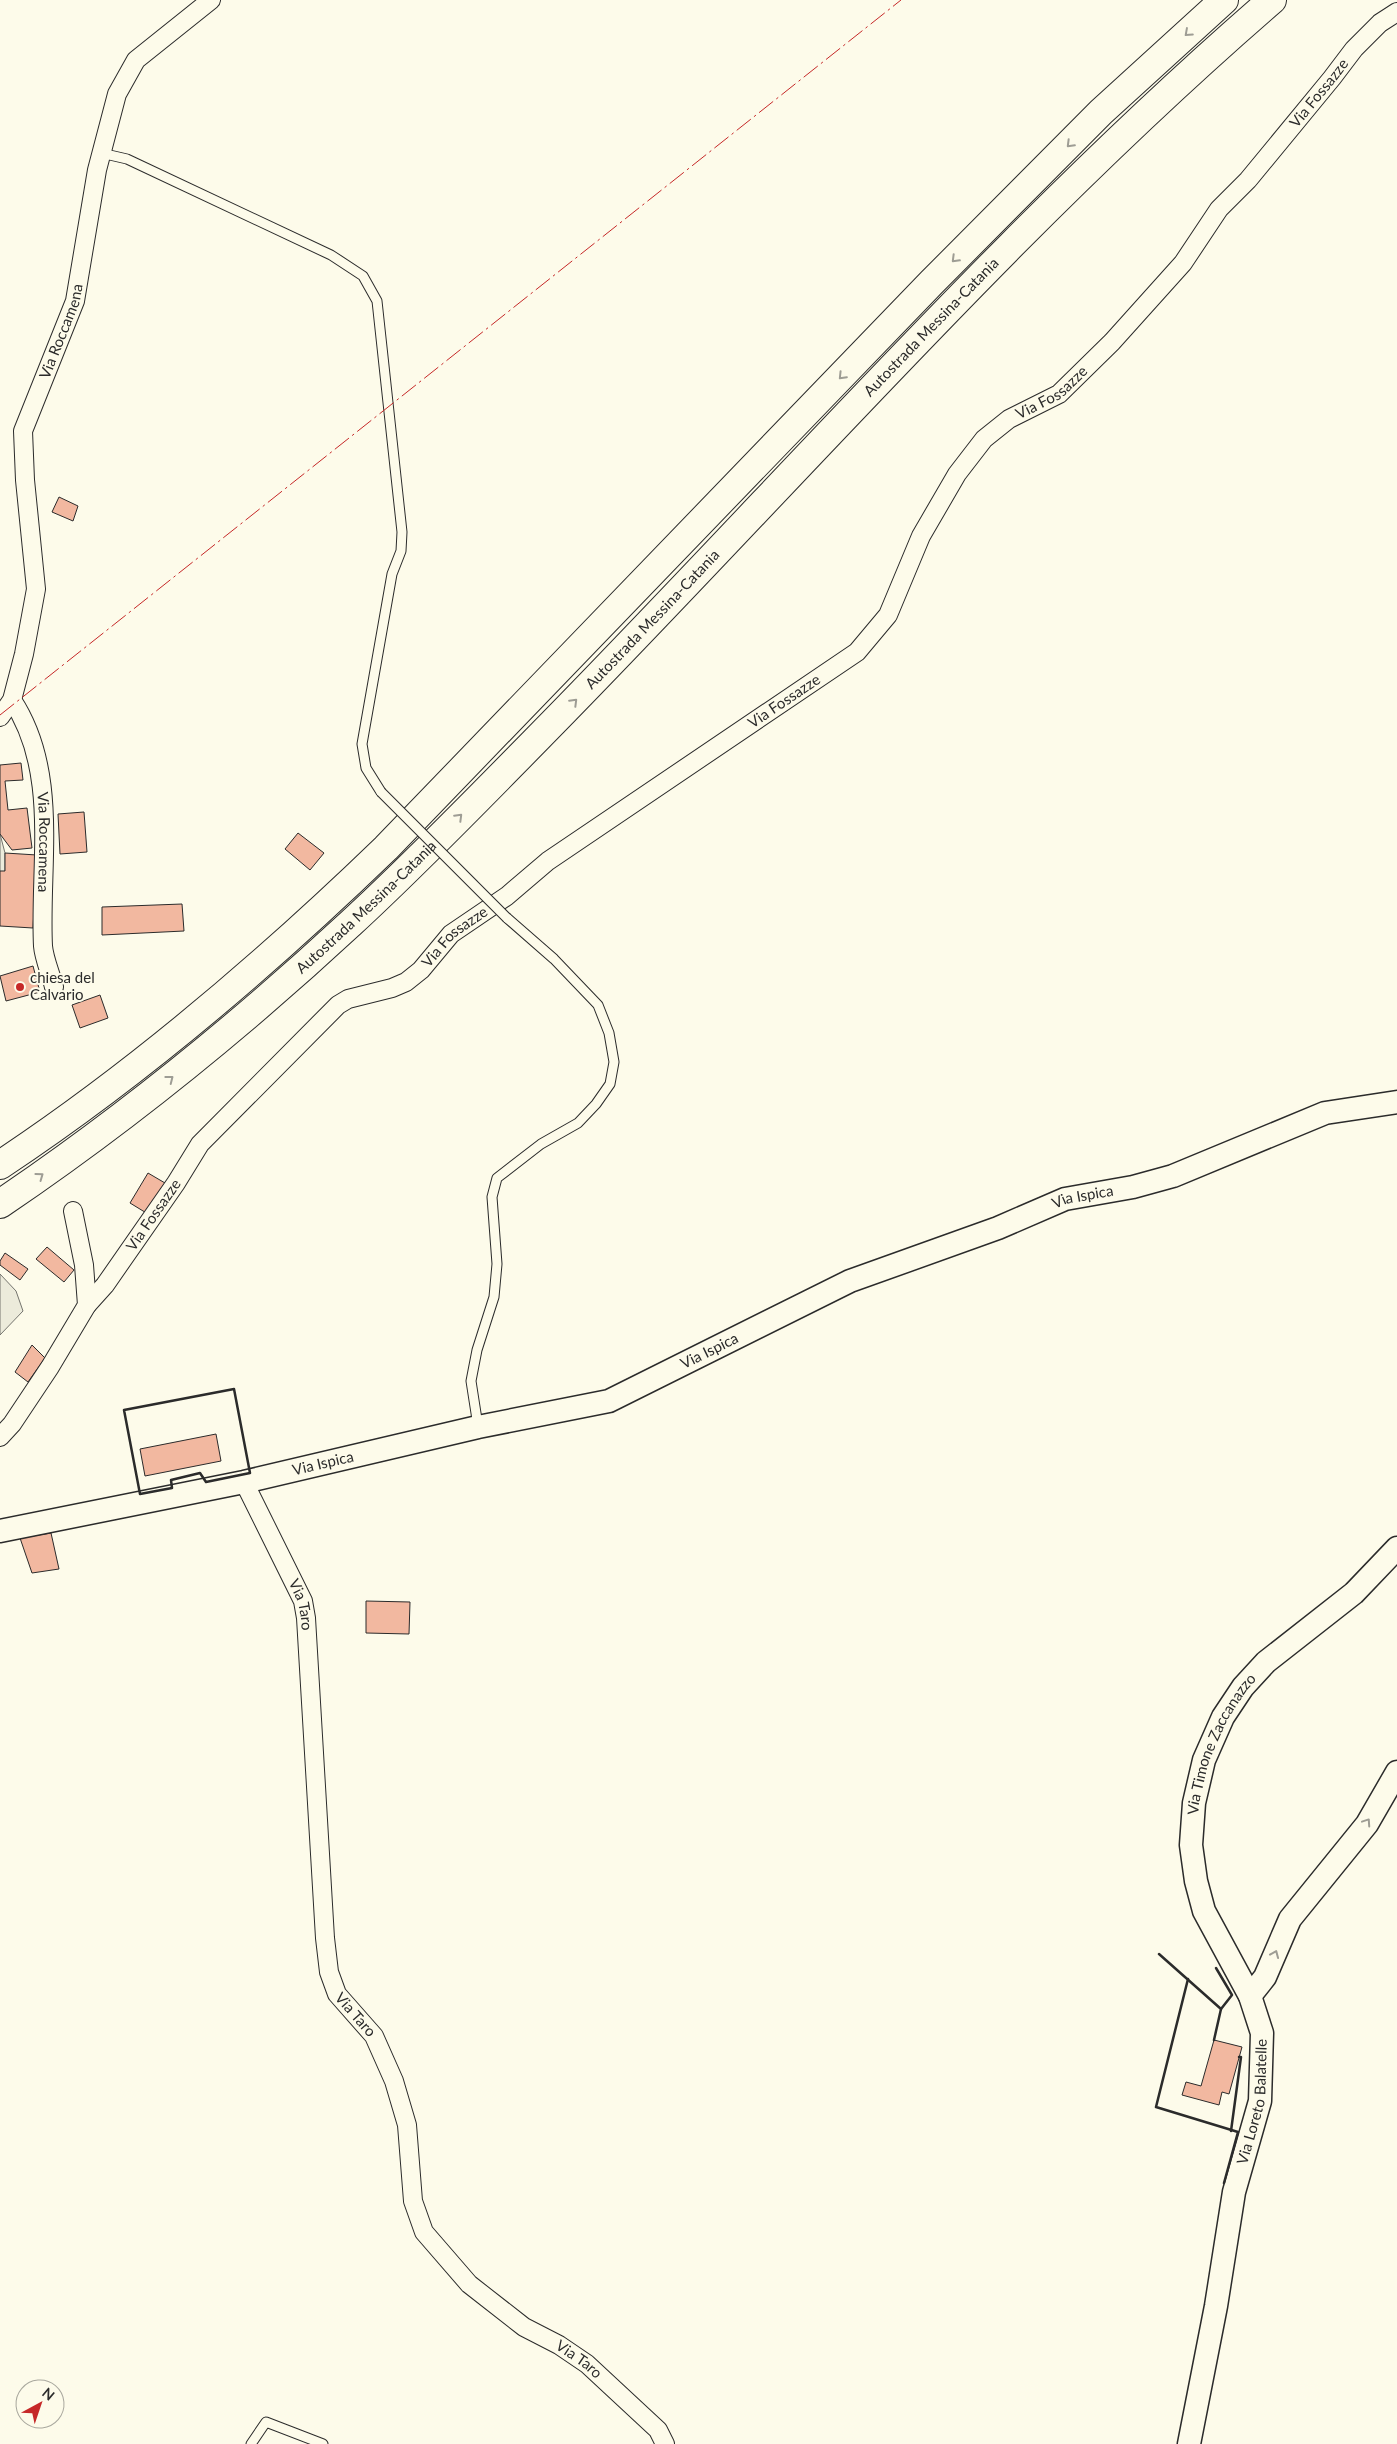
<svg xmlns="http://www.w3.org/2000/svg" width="1397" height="2444" font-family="Lato,sans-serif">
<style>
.green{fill:#ecebdb;stroke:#74746e}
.building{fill:#f2b8a0;stroke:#2b2b2b}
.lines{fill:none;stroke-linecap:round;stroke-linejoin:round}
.service-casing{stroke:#2b2b2b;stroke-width:11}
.minor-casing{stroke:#2b2b2b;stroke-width:20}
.tertiary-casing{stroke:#2b2b2b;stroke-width:25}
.motorway-casing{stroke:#2b2b2b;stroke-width:30}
.service{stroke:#fdfbea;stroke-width:9}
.minor{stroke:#fdfbea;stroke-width:18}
.tertiary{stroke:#fdfbea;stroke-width:22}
.motorway{stroke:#fdfbea;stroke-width:28}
.service-bridge-casing{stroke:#2b2b2b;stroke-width:11;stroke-linecap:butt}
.service-bridge{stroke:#fdfbea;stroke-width:9}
.wall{stroke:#2b2b2b;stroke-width:2.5}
.power{stroke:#c62828;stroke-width:1;stroke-dasharray:18 4 2.5 4;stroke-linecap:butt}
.oneway{stroke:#9e9d94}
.poi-dot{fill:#c62828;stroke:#fdfbea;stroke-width:2}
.labels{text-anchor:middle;stroke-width:4;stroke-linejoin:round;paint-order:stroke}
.street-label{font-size:15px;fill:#2b2b2b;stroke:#fdfbea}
.poi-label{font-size:15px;fill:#2b2b2b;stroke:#fdfbea;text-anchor:start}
</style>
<rect width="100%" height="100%" fill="#fdfbea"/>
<!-- green -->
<g class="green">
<polygon points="0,834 5,853 5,871 0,873"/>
<polygon points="0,1274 16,1291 23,1311 0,1335"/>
</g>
<!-- building -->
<g class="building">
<polygon points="59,497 78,506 73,521 52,512"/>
<polygon points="21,763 23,780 5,781 8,810 27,808 32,848 12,850 0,834 0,765"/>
<polygon points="84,812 87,852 60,854 58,814"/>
<polygon points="298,833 324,853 310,870 285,849"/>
<polygon points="5,853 37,855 33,928 0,926 0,871 5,871"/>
<polygon points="182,904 184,931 102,935 102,907"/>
<polygon points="33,966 40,992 6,1001 0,976"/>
<polygon points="100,995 108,1018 80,1028 72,1005"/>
<polygon points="148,1173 165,1183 148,1214 130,1203"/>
<polygon points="47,1247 74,1270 64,1282 36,1259"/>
<polygon points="5,1253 28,1269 20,1280 0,1265 0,1261"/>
<polygon points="32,1345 45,1358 28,1382 15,1372"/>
<polygon points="216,1434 221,1461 145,1476 140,1449"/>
<polygon points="51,1533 59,1569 32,1573 20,1538"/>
<polygon points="366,1601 410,1602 409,1634 366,1633"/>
<polygon points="1214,2040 1242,2047 1229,2094 1222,2092 1219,2105 1182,2095 1186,2082 1201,2086"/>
</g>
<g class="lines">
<defs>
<g id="service">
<polyline points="101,153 127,159 331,255 363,276 377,301 402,532 401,551 392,574 362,744 366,768 381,792"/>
<polyline points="478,1426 471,1381 477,1350 494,1297 497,1264 492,1197 497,1178 541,1144 578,1123 596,1104 610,1084 614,1062 609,1033 598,1005 554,959 507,918"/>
<polyline points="251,2444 266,2422 323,2444"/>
</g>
<g id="minor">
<path id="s1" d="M12,700C60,772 39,865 43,946C44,959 51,974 54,987"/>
<path id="s2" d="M0,717L12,700L24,654L36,589L25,480L23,431L75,301L97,170L117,94L136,60L211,0"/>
<path id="s3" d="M87,1305L105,1285L176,1183L200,1144L338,1005L348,999L392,988L406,982L421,970L451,934L507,896L548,861L857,652L888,615L921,536L957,474L984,439L1009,419L1059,394L1112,342L1183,263L1219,209L1248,180L1332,78L1354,49L1380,23L1397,12"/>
<polyline points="0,1437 12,1424 50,1367 87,1305 84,1265 73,1211"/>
<path id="s4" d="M244,1482L303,1601L306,1618L325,1938L329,1972L337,1994L374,2036L394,2081L407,2125L413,2201L424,2232L469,2284L524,2327L559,2345L587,2364L658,2430L665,2444"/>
</g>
<g id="tertiary">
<path id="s5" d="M0,1531L244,1482L478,1427L609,1401L850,1281L998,1228L1065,1199L1133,1187L1173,1176L1325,1113L1397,1102"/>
<polyline points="1250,1996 1265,1977 1290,1919 1367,1824 1397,1772"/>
<path id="s6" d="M1189,2444L1216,2306L1234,2192L1260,2101L1262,2033L1250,1996L1204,1911L1196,1881L1191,1845L1194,1803L1204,1760L1223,1717L1243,1687L1266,1662L1354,1593L1397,1548"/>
</g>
<g id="motorway">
<path d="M0,1165C139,1073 266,964 386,848L932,282L1101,112L1224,0"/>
<path id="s7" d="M0,1204C124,1120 241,1025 351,923C414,865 473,804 533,743C778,495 1008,228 1272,0"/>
</g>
</defs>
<!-- service casing -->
<use href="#service" class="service-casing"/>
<!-- minor casing -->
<use href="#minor" class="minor-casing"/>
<!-- tertiary casing -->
<use href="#tertiary" class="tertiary-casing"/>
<!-- motorway casing -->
<use href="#motorway" class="motorway-casing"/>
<!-- service -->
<use href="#service" class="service"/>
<!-- minor -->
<use href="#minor" class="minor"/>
<!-- tertiary -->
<use href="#tertiary" class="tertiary"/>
<!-- motorway -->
<use href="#motorway" class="motorway"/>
<defs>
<polyline id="service-bridge" points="381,792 507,918"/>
</defs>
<!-- service-bridge casing -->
<use href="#service-bridge" class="service-bridge-casing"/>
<!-- service-bridge -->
<use href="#service-bridge" class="service-bridge"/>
<!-- wall -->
<g class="wall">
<polygon points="234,1389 250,1473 206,1482 200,1473 171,1480 172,1488 140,1494 124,1410"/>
<polyline points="1159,1954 1221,2009 1214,2040"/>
<polyline points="1216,1968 1232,1995 1221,2009"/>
<polyline points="1188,1979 1156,2107 1238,2132 1224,2183"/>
<polyline points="1231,2131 1241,2057 1239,2057"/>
</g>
<!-- power -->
<polyline class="power" points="0,715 901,0"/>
</g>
<!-- one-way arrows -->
<defs><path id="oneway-chevron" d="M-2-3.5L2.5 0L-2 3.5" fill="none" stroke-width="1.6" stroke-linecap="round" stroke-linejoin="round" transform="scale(1.25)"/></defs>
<g class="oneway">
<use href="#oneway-chevron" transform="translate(1188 33) rotate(138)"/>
<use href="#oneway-chevron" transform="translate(1070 144) rotate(135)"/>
<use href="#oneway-chevron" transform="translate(955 259) rotate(135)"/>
<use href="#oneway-chevron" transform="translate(842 376) rotate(134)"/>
<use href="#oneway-chevron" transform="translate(574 702) rotate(-45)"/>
<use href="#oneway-chevron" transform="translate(459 817) rotate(-45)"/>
<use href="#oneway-chevron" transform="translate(170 1079) rotate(-38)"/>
<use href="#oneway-chevron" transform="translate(40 1176) rotate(-36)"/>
<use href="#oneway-chevron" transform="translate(1367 1822) rotate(-56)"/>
<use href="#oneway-chevron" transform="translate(1275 1954) rotate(-67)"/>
</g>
<!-- markers -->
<circle class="poi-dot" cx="20" cy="987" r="5"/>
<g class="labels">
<!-- street labels -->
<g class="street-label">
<text dy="5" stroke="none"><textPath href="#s3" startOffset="1762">Via Fossazze</textPath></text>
<text dy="5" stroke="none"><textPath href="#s7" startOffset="1282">Autostrada Messina-Catania</textPath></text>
<text dy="5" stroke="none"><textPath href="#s2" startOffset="400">Via Roccamena</textPath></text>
<text dy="5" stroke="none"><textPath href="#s3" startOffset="1358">Via Fossazze</textPath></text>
<text dy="5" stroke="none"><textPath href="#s7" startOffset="878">Autostrada Messina-Catania</textPath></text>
<text dy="5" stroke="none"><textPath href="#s3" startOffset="938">Via Fossazze</textPath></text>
<text dy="5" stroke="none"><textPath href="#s1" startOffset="148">Via Roccamena</textPath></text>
<text dy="5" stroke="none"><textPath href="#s7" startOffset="472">Autostrada Messina-Catania</textPath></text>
<text dy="5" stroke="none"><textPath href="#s3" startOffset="532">Via Fossazze</textPath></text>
<text dy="5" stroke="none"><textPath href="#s5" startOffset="1140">Via Ispica</textPath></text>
<text dy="5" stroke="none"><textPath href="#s3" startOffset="112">Via Fossazze</textPath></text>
<text dy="5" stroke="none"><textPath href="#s5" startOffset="735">Via Ispica</textPath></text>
<text dy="5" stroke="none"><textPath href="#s5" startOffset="330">Via Ispica</textPath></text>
<text dy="5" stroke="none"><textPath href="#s4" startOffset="136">Via Taro</textPath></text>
<text dy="5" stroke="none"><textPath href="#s6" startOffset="729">Via Timone Zaccanazzo</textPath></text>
<text dy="5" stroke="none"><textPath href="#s4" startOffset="556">Via Taro</textPath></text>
<text dy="5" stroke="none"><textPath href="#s6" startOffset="349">Via Loreto Balatelle</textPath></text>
<text dy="5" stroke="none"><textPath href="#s4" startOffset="991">Via Taro</textPath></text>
</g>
<!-- poi labels -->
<g class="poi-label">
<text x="30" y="983">chiesa del<tspan x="30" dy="17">Calvario</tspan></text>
</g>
</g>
<!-- north arrow -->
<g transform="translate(40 2404) rotate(40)"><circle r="24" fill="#fdfbea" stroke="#a9a89e"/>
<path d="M0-4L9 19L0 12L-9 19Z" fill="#c62828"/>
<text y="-8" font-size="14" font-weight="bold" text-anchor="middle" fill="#2b2b2b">N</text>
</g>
</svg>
